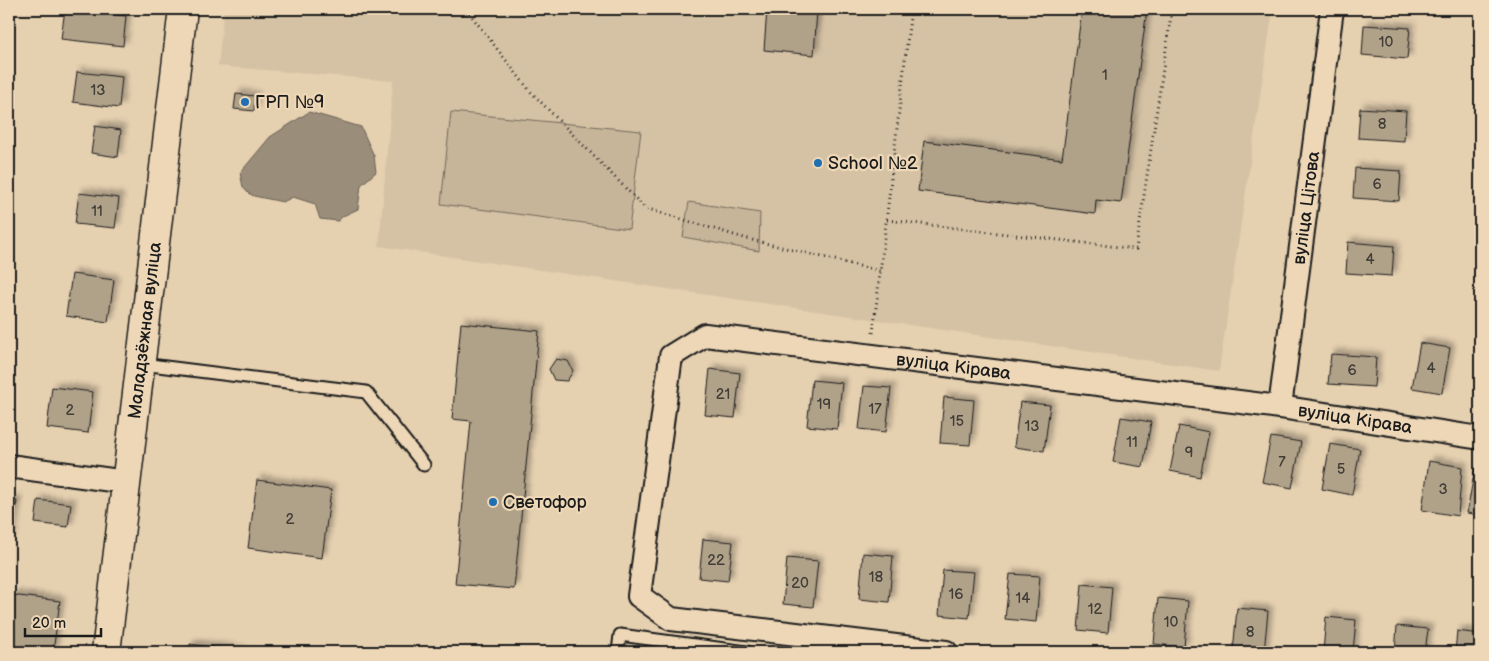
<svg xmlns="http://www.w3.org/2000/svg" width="1489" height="661" font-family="'Balsamiq Sans',sans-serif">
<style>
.built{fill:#d5c2a4}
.green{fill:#c7b59a;stroke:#72685b}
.water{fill:#9a8d7a;stroke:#686054}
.building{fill:#b0a189;stroke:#1c1c1c;filter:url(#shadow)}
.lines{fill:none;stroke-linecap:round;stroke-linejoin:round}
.service-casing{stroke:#1c1c1c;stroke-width:15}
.minor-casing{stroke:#1c1c1c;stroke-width:26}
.tertiary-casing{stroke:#1c1c1c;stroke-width:31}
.path{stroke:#1c1c1c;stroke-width:3;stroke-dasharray:1 4;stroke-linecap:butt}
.service{stroke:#edd7b6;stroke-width:11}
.minor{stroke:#edd7b6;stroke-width:22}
.tertiary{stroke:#edd7b6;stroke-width:28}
.poi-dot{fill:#1f6fb2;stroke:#edd7b6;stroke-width:2}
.labels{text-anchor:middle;stroke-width:4.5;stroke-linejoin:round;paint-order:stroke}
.number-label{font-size:15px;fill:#413d37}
.poi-label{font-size:18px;fill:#1c1c1c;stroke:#edd7b6;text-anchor:start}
.street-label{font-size:18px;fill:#1c1c1c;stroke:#edd7b6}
</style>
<defs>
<filter id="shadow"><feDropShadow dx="4.5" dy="-4.5" stdDeviation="2.5" flood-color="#0004"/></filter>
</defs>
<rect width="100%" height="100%" fill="#e5d0b0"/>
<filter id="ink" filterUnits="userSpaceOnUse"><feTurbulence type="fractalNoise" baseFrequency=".02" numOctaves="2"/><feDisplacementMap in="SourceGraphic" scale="10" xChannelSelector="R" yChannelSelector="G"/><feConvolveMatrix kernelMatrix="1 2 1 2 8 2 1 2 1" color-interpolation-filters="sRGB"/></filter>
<g filter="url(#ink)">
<!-- built -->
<polygon class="built" points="224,9 1273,9 1219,371 379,246 393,81 218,66"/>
<!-- green -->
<g class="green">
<polygon points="451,112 641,131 629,229 441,204"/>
<polygon points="689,202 760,213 759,251 683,237"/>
</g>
<!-- water -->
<polygon class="water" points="309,112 361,127 374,156 376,172 361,185 358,209 343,216 338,221 320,219 315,204 293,197 283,202 254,196 248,193 243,187 240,173 270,137"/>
<!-- building -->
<g class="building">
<polygon points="65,9 126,16 123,46 61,39"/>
<polygon points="767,9 817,9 814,55 764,50"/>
<polygon points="1082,9 1147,9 1121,203 1096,200 1095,214 918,191 924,141 1062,159"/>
<polygon points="1364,25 1410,28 1407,59 1362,55"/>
<polygon points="77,72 122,77 119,108 73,102"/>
<polygon points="236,94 255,96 254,111 234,109"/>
<polygon points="1360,108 1406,111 1404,141 1358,138"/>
<polygon points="95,126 121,130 118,157 91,153"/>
<polygon points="1355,168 1401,171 1399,201 1353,198"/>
<polygon points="79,193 119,198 115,228 75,224"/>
<polygon points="1348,242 1394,246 1392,276 1346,273"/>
<polygon points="72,274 114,280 108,322 66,316"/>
<polygon points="461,323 539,331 514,589 455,584 471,421 452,419"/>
<polygon points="1420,343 1450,348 1442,393 1412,388"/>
<polygon points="1331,354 1376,357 1374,387 1328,384"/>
<polygon points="556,359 568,361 573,371 567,381 554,380 549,369"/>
<polygon points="710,369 740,373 735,418 705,415"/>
<polygon points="812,380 842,383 837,429 807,426"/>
<polygon points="864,386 891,388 886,432 859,429"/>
<polygon points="52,387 93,392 88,433 47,428"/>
<polygon points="944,397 974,400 970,445 940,443"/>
<polygon points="1020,402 1050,405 1044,451 1014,447"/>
<polygon points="1121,417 1151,422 1143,467 1113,462"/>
<polygon points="1179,426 1209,432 1200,477 1170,471"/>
<polygon points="1271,437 1301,442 1292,488 1262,482"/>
<polygon points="1330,444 1360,449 1352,495 1322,489"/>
<polygon points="1429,461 1462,467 1458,516 1422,510"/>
<polygon points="1475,468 1480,469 1480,515 1467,513"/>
<polygon points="257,480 331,490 322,558 248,548"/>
<polygon points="9,500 17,501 11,540 9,540"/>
<polygon points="38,500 71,504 68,527 35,523"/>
<polygon points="703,539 733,542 728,581 699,578"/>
<polygon points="863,553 893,556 889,602 859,599"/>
<polygon points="787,558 818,561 813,607 783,604"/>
<polygon points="943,570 974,572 969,618 939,615"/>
<polygon points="1010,574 1040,576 1036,622 1005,619"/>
<polygon points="1082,584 1112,587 1108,633 1078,630"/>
<polygon points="11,595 60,601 53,652 9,652 9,615"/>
<polygon points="1158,598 1188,601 1184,647 1154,644"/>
<polygon points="1237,608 1268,611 1264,652 1233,652"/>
<polygon points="1326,617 1356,620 1353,652 1323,652"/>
<polygon points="1397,626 1428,629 1425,652 1395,652"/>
<polygon points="1457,631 1480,634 1480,652 1455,652"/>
<polygon points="190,644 241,651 241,652 189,652"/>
</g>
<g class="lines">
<defs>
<g id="service">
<polyline points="142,364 366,392 424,465"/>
<polyline points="618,652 620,635 747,652"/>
</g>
<g id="minor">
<path id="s1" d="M1280,407L1332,9"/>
<polyline points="9,466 126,482"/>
<path id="s2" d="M946,652L671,619L639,596L671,356L705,335L1280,407L1480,438"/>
</g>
<g id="tertiary">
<path id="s3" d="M106,652L183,9"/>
</g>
</defs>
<!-- service casing -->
<use href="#service" class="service-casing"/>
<!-- minor casing -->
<use href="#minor" class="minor-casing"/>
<!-- tertiary casing -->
<use href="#tertiary" class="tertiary-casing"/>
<!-- path -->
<g class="path">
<polyline points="466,9 530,91 645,208 744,238 880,271"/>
<polyline points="887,220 1136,249 1172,9"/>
<polyline points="873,333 911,9"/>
</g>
<!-- service -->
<use href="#service" class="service"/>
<!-- minor -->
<use href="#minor" class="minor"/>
<!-- tertiary -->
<use href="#tertiary" class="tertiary"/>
</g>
</g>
<!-- markers -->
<g class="poi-dot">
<circle cx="245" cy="102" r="5"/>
<circle cx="818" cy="163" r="5"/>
<circle cx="493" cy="502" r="5"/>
</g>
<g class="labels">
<!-- number labels -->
<g class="number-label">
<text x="1386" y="47">10</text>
<text x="1105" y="80">1</text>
<text x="98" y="95">13</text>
<text x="1382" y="129">8</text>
<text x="1377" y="189">6</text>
<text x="97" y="216">11</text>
<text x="1370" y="264">4</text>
<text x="1431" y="373">4</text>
<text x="1352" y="375">6</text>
<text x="723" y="399">21</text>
<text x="824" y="409">19</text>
<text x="875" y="414">17</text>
<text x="70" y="415">2</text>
<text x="957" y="426">15</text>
<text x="1032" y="431">13</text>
<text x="1132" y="447">11</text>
<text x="1189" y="457">9</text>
<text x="1282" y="467">7</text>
<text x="1341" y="474">5</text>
<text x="1443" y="494">3</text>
<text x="290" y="524">2</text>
<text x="716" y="565">22</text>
<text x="876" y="582">18</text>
<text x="800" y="588">20</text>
<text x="956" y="599">16</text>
<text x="1023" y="603">14</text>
<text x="1095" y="614">12</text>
<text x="1171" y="627">10</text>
<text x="1250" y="637">8</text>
</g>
<!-- poi labels -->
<g class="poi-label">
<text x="255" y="108">ГРП №9</text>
<text x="828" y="169">School №2</text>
<text x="503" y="508">Светофор</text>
</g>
<!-- street labels -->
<g class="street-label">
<text dy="6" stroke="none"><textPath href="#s1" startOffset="201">вуліца Цітова</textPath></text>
<text dy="6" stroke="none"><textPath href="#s3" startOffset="324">Маладзёжная вуліца</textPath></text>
<text dy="6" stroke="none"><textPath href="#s2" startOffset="849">вуліца Кірава</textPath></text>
<text dy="6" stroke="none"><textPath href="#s2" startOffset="1254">вуліца Кірава</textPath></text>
</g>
</g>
<!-- margin -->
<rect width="1489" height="661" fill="none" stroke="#edd7b6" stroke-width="30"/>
<rect x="15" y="15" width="1459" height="631" fill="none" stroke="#1c1c1c" stroke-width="2" filter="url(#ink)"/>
<!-- scale -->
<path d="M25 628v8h76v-8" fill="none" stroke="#1c1c1c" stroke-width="2.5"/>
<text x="32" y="628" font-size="15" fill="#1c1c1c" stroke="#edd7b6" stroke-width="4" paint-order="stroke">20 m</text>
</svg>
